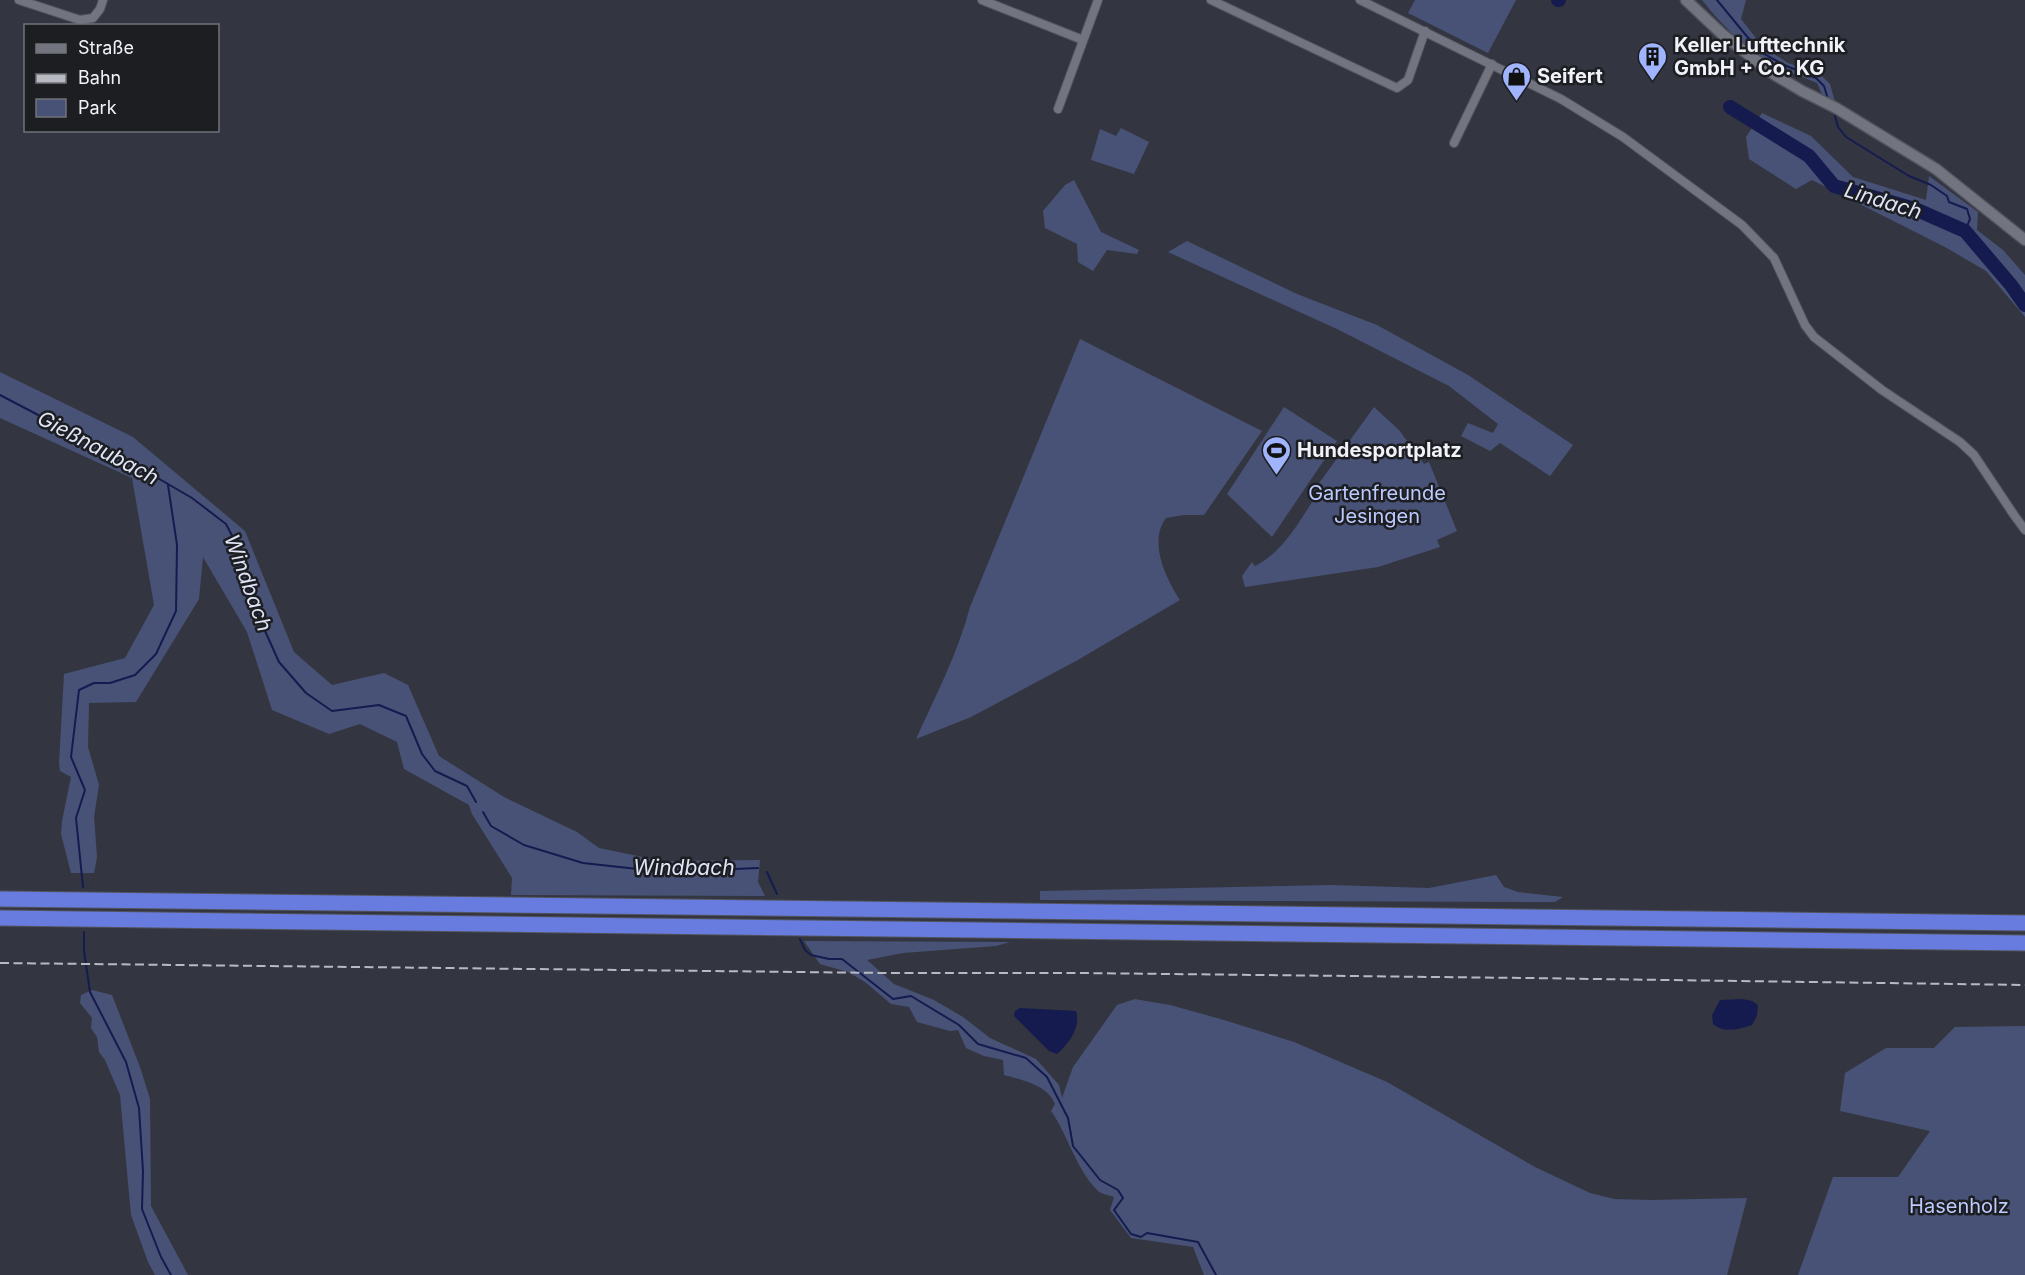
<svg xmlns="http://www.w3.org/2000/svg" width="2025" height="1275" font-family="Inter,sans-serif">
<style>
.green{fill:#485276}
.water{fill:#151b4f}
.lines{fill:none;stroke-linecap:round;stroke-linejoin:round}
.stream{stroke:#151b4f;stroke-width:2}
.river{stroke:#151b4f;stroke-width:14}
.street-casing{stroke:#53545d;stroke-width:10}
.secondary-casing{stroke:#53545d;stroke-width:13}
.highway-casing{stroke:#53545d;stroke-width:17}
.street{stroke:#727580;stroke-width:8}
.secondary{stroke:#727580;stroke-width:10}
.highway{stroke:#677cde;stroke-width:15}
.rail{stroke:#b8bac2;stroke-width:2;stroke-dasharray:9 4.5;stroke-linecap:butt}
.labels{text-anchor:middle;stroke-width:5;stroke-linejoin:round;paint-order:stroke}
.poi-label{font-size:20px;font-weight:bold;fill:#f1f2f9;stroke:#1c1e22;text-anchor:start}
.park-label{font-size:20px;fill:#bccafe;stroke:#1c1e22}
.water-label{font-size:21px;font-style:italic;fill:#dfe4f6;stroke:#1c1e22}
</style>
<rect width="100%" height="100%" fill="#333640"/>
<!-- green -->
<g class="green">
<polygon points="1415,0 1516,0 1488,53 1408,13"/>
<path d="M1702,0H1746L1741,19L1763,47L1788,63L1820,74L1830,84L1835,102L1822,94L1817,83C1803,77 1788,72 1774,65C1747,49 1721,25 1702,0Z"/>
<polygon points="1762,113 1811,136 1853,177 1926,200 1929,176 1978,212 1977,230 2003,250 2025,275 2025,317 1986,271 1945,247 1812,180 1796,189 1749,159 1746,137"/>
<polygon points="1121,128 1149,142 1134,174 1091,160 1100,129 1116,136"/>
<polygon points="1074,180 1101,232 1139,250 1137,254 1107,250 1093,271 1078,262 1077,244 1045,228 1043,211 1065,185"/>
<polygon points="1187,241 1297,294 1377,325 1468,375 1573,445 1550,476 1500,443 1490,451 1461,436 1468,423 1493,433 1498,424 1449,386 1339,330 1168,252"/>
<path d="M1080,339L1262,431L1204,515H1184L1166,518C1148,542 1166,578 1180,600L1076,661L971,717L916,739C936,695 958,653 970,607Z"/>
<polygon points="0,372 133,437 245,531 294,652 332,685 384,673 408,685 439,756 504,797 577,832 599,848 662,861 760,860 758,882 765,896 511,895 512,878 472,814 469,805 404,769 397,742 360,724 329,734 272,710 247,632 203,557 199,599 136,702 89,703 88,747 99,785 94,817 97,857 94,873 71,873 61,834 62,821 71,777 60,771 59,763 64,674 125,658 154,605 132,478 0,418"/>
<polygon points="1284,407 1337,441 1272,537 1227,494"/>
<path d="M1374,407L1399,430L1424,464L1429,462L1457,531L1437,540L1440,547L1378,567L1245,587L1242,576L1252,562L1255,566C1284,551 1298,523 1316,496L1312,493Z"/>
<polygon points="1496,875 1504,887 1518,892 1563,897 1555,902 1040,900 1040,891 1331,885 1429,888"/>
<path d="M804,941L1010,942L996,946L903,953L867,960L894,984L934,1000L963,1017L990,1038L1036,1059L1059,1085L1062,1098L1073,1067L1117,1005L1135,999L1146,1001L1170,1005L1224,1020L1294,1042L1387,1082L1535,1167L1590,1193L1614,1199L1650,1200L1747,1198L1727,1275H1204L1193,1247L1131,1238L1110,1210L1114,1197C1109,1195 1100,1194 1097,1190C1075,1167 1068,1135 1051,1111L1055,1104C1048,1085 1022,1080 1004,1075L1003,1060L984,1056L966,1048L958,1030L950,1031L917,1022L909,1007L891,1004L865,982L848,972L820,964Z"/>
<polygon points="92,990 112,995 140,1067 150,1099 151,1206 188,1275 155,1275 148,1262 131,1215 120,1095 105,1060 99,1052 97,1037 91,1028 92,1018 80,1003 81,995"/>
<polygon points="2025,1026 2025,1275 1798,1275 1833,1177 1898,1177 1930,1131 1840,1111 1845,1073 1886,1048 1934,1048 1955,1027"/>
</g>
<!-- water -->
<g class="water">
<path d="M1743,999L1752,1001L1758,1005L1757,1016L1752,1025C1739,1029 1725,1034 1713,1024L1712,1015L1720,1000Z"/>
<path d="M1020,1008L1076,1011C1081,1028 1069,1043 1057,1054L1049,1051L1014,1016L1015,1011Z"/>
</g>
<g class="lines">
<!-- stream -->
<g class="stream">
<polyline points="1717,0 1759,51 1784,65 1816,78 1824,86 1828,99"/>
<polyline points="1834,112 1838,127 1846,137 1909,176 1931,185 1947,196 1949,202 1967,209 1970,219 1965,231"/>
<polyline points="0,395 149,473 192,498 226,524 244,559 252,602 279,662 306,693 332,711 379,705 406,716 422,754 435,771 467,786 476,802"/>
<polyline points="483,812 491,826 524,845 583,863 665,872 758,868"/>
<polyline points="767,872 777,894"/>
<polyline points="83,887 76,818 85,790 71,757 79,690 94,683 110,683 135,675 156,654 176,611 177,545 168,485"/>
<polyline points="84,932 84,951 90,992 126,1062 139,1108 143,1171 142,1209 161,1257 171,1275"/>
<polyline points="800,939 805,950 811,955 829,959 842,959 893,999 911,996 959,1025 978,1044 1026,1058 1047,1077 1068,1118 1073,1146 1100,1180 1118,1190 1123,1198 1114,1210 1131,1234 1141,1237 1147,1233 1198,1242 1216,1275"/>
</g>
<!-- river -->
<g class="river">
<polyline points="1558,0 1559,0"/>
<polyline points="1730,107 1809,156 1834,186 1915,209 1965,231 2011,285 2025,305"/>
</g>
<defs>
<g id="street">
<polyline points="19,0 80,20 93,18 100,9 103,0"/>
<polyline points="982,0 1083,40"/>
<polyline points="1211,0 1397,88 1408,80 1425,31"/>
<polyline points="1360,0 1561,99 1623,137 1742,225 1774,258 1805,325 1814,337 1882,390 1960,442 1974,455 2014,515 2025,530"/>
<polyline points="1058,109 1098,0"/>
<polyline points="1454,143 1492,64"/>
</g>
<polyline id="secondary" points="1686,0 1722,34 1775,75 1802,91 1836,108 1936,169 2025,240"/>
<g id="highway">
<polyline points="0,899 2025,923"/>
<polyline points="0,918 2025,943"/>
</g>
</defs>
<!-- street casing -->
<use href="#street" class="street-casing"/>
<!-- secondary casing -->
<use href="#secondary" class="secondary-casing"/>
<!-- highway casing -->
<use href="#highway" class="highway-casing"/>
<!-- street -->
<use href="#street" class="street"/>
<!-- secondary -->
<use href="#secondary" class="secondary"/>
<!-- highway -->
<use href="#highway" class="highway"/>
<!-- rail -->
<polyline class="rail" points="0,963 887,973 1081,973 1526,978 2025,985"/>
</g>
<!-- icons -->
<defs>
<symbol id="building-pin" viewBox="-11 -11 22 30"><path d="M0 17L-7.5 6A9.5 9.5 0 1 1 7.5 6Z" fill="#a0b3fd" stroke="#1c1e22"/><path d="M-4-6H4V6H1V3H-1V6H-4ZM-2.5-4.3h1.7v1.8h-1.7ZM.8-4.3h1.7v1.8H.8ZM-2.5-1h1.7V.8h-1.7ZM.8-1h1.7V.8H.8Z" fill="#111"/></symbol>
<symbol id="shop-pin" viewBox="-11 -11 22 30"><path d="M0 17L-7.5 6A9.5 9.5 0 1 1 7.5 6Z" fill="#a0b3fd" stroke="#1c1e22"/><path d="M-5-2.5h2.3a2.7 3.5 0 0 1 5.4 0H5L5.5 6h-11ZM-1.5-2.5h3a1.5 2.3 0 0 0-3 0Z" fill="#111"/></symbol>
<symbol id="stadium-pin" viewBox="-11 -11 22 30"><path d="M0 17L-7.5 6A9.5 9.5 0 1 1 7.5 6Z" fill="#a0b3fd" stroke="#1c1e22"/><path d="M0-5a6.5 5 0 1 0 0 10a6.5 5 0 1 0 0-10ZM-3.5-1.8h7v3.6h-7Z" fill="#111"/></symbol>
</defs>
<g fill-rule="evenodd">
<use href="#building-pin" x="1636" y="40" width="33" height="45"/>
<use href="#shop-pin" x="1500" y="60" width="33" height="45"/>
<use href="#stadium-pin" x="1260" y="434" width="33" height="45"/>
</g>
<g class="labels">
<!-- poi labels -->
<g class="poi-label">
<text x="1674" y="52">Keller Lufttechnik<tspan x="1674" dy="23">GmbH + Co. KG</tspan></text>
<text x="1537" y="83">Seifert</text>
<text x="1297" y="457">Hundesportplatz</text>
</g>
<!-- park labels -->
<g class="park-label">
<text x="1377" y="500">Gartenfreunde<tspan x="1377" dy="23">Jesingen</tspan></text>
<text x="1959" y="1213">Hasenholz</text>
</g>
<!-- water labels -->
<g class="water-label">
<text transform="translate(1883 201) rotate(17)" y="7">Lindach</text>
<text transform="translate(98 448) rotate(28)" y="7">Gießnaubach</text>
<text transform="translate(248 583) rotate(70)" y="7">Windbach</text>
<text x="684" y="875">Windbach</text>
</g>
</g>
<!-- legend -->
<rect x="24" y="24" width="195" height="108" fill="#1c1e22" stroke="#717378" stroke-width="1.5"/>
<rect x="36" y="44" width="30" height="9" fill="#727580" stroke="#717378" stroke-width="1.5"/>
<text x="78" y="54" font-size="18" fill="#f1f2f9">Straße</text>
<rect x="36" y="74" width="30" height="9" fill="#b8bac2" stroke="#717378" stroke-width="1.5"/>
<text x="78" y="84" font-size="18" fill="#f1f2f9">Bahn</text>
<rect x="36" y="99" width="30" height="18" fill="#485276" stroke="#717378" stroke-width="1.5"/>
<text x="78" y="114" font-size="18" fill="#f1f2f9">Park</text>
</svg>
